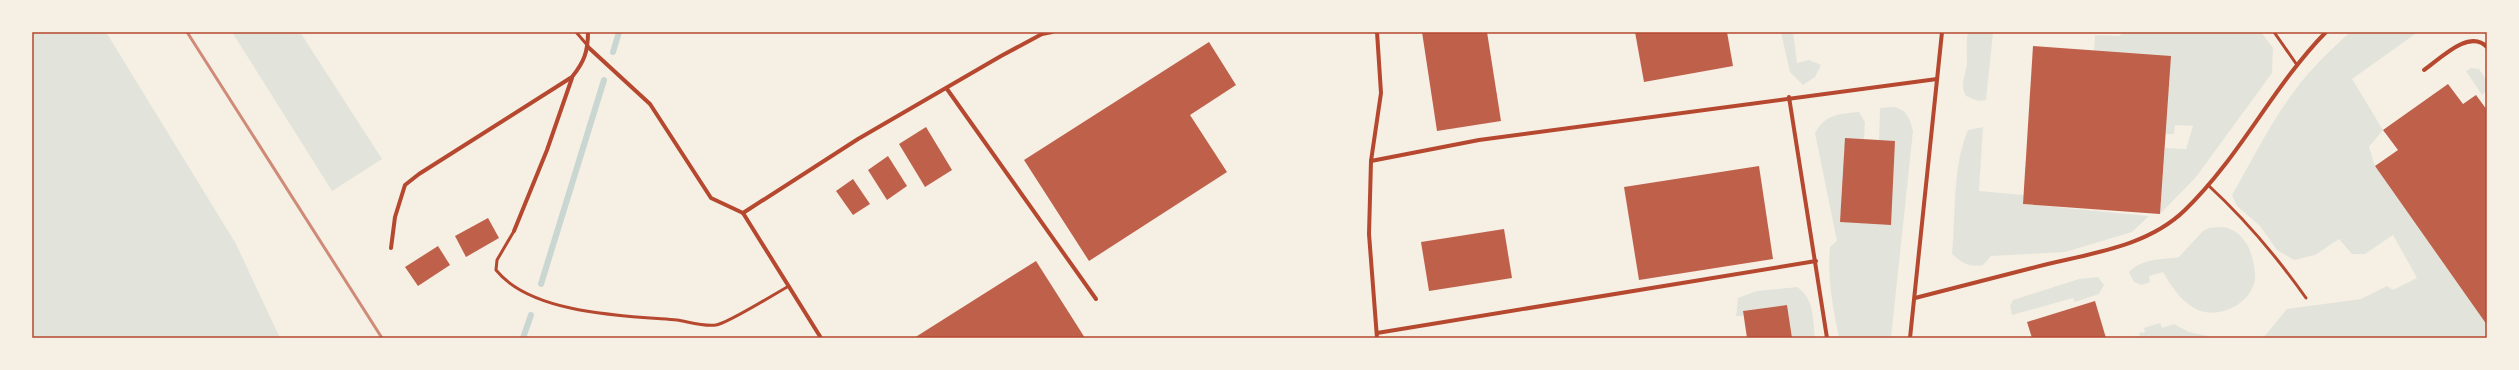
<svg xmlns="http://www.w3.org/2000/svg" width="2519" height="370" font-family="Barlow,sans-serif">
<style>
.green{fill:#e2e4dc}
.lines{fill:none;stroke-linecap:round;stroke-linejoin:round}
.stream{stroke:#c9d6d2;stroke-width:6}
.building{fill:#bf614a}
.service{stroke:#b5482f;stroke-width:3}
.minor{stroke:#b5482f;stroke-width:4}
.rail{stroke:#cf8b77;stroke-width:3}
.neatline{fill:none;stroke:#b5482f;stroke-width:1.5}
</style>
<rect width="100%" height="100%" fill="#f6efe4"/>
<!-- green -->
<g class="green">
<polygon points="32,32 106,32 236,244 280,338 32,338"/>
<polygon points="232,32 300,32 382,159 332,191"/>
<polygon points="1781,32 1793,32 1797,63 1809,60 1821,65 1815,77 1803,85 1790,72"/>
<path d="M1968,32H1993L1986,100L1978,101L1966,96C1959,83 1967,74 1967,61C1967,51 1966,42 1968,32Z"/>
<polygon points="2125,32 2261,32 2273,48 2272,73 2196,177 2160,214 2165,148 2186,149 2193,126 2175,125 2174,134 2166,134 2094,51 2095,35 2119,36"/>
<path d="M2350,32H2418L2352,79L2383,130L2369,147L2375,166L2487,325V338H2263L2287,309L2361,299L2387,286L2393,290L2417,278L2393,235L2365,254H2352L2339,239L2315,255L2294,260L2277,250L2260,226L2237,206L2232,195C2252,160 2271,122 2295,90C2311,68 2331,50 2350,32Z"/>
<polygon points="2471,68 2479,69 2487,81 2487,94 2485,92 2482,95 2466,71"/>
<path d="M1893,107C1907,109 1910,119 1913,131L1891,338H1839C1833,307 1827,278 1830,247L1837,241L1815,133C1826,114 1838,114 1859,112L1865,122L1864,139L1879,140L1880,108Z"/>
<path d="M1983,127L1979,191L2024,195L2023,204L2149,216L2132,232L2065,252L1991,256L1983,265C1969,267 1963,264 1952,254C1956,214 1952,168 1968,130Z"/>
<path d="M2209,228C2215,228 2224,226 2230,229C2239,232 2245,241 2249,248C2252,257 2256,269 2255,279C2251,304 2220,319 2198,310C2182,303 2171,286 2163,272L2149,276L2150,282L2142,285L2134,282L2129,272C2142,258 2161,260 2179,257L2203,231Z"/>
<polygon points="2098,277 2104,285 2099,294 2075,302 2073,298 2012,315 2010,306 2013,300 2079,279"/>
<path d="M1797,287C1814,297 1813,320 1815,338H1792L1787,305L1743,311V316H1736L1738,298L1757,291Z"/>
<polygon points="2160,323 2162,328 2174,324 2189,332 2208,336 2209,338 2140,338 2139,333 2145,332 2144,328"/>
</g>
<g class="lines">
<!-- stream -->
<g class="stream">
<polyline points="613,52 619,32"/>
<polyline points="541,284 604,80"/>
<polyline points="523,338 531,315"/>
</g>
</g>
<!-- building -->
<g class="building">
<polygon points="1422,32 1487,32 1501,121 1437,131"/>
<polygon points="1635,32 1727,32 1733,66 1644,82"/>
<polygon points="1209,42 1236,85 1190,115 1227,172 1089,261 1024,160"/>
<polygon points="2033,46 2171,56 2160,214 2023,204"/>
<polygon points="2448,84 2463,104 2476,95 2487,110 2487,325 2375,166 2398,150 2383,130"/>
<polygon points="926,127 952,170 925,187 899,144"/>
<polygon points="1845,138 1895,141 1891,225 1840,222"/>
<polygon points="888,156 907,186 887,200 868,170"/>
<polygon points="1759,166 1773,259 1639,280 1624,187"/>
<polygon points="853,179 870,204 853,215 836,191"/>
<polygon points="488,218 499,238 466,257 455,236"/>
<polygon points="1504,229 1512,278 1429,291 1421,242"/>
<polygon points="438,246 450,265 418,286 405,267"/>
<polygon points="1036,261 1085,338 914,338"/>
<polygon points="2095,301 2106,338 2032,338 2027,322"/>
<polygon points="1787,305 1792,338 1747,338 1743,311"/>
</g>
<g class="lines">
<!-- service -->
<g class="service">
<polyline points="576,32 588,46"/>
<polyline points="2274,32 2297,65"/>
<path d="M2208,185C2245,219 2277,257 2306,298"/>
<path d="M514,231L497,260L496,270C531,314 625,316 677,320C689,322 705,327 716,325C727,324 776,293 789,286"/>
</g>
<!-- minor -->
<g class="minor">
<polyline points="1377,32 1381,93 1371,161 1369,234 1377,338"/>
<polyline points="588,47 650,104 711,198 743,213"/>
<path d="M2424,70C2439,60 2469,28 2487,47"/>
<polyline points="947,89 1096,299"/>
<polyline points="1789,97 1827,338"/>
<polyline points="1371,161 1479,140 1937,79"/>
<polyline points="743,213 858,139 1001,56 1042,34 1052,32"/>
<polyline points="743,213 821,338"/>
<polyline points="514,231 547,150 572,78"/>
<path d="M391,248L395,217L405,185L419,174L572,77C584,62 588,52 588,32"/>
<path d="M1915,298C1954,288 1993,278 2032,268C2084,254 2145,249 2185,210C2240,157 2273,86 2326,32"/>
<polyline points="1377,333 1816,261"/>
<polyline points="1910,338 1942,32"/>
</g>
<!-- rail -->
<polyline class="rail" points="187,32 382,338"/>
</g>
<!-- border -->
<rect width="2519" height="370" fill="none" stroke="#f6efe4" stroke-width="66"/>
<rect x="33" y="33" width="2453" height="304" class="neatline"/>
</svg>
